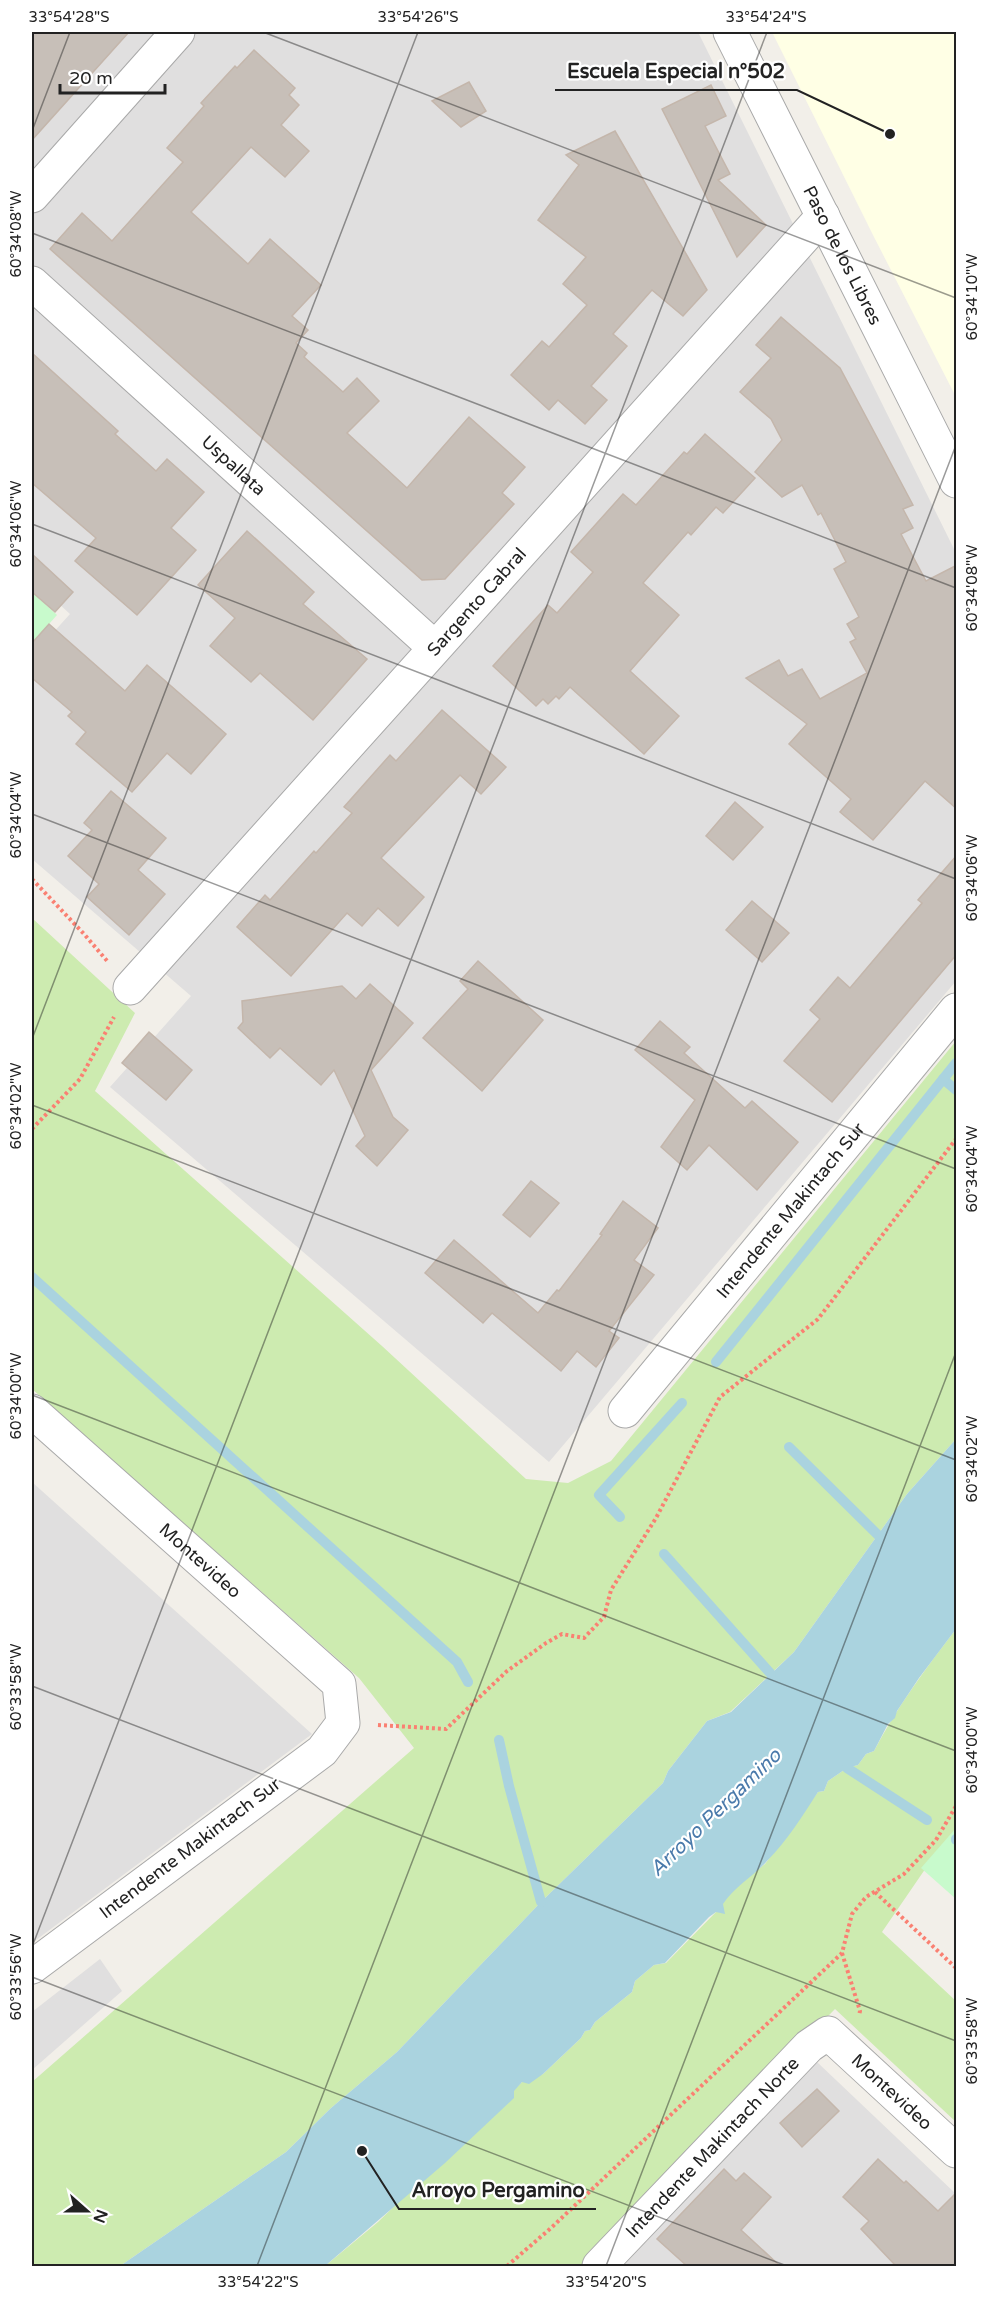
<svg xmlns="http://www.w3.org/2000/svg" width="988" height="2298" font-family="'Varela Round',sans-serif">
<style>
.residential{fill:#e0dfdf}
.education{fill:#ffffe5}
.grass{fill:#cdebb0}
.park{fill:#c8facc}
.water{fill:#aad3df}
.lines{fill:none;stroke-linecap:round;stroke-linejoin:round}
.stream{stroke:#aad3df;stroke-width:10}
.building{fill:#c7bfb8;stroke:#c4b6ab;stroke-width:1.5}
.minor-casing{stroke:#a9a9a9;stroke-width:35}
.path{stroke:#fa8072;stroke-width:4;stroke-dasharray:3 3;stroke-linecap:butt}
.minor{stroke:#fff;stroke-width:33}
.ticks{fill:none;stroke:#222;stroke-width:1.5;stroke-opacity:0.45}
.labels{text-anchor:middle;stroke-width:4.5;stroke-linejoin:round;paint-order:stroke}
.street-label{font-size:18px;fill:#222;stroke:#fff}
.water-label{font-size:20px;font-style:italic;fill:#4a7aab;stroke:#fff}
.leader{fill:none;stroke:#222;stroke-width:2}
.callout-dot{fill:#222;stroke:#fff;stroke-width:2}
.callout-label{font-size:20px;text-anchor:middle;font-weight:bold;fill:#222;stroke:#fff;stroke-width:4.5;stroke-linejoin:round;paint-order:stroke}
.neatline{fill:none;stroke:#222;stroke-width:2}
.ticks-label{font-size:15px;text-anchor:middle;fill:#222}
</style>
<rect width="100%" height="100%" fill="#f2efe9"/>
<!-- residential -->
<g class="residential">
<polygon points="32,32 698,32 956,553 956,981 549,1462 110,1087 191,996 32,859 32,656 70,614 32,579"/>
<polygon points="32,1482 312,1734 32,1943"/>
<polygon points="100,1959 122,1991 32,2070 32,2012"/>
<polygon points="817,2062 956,2194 956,2266 623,2266"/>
</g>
<!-- education -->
<polygon class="education" points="772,32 956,32 956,397 874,237"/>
<!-- grass -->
<g class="grass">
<polygon points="32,918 135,1013 95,1091 382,1346 526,1479 568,1483 611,1461 956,1041 956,1439 907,1494 794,1652 730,1712 707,1721 668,1771 663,1783 541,1902 397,2052 331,2108 286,2152 120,2266 32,2266 32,2082 414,1748 359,1678 32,1389"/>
<path d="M956,1629V1829L930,1862L882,1932L956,2001V2122L835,2009L582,2266H325L378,2222L522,2082L543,2074L581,2038L585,2031L590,2030L595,2022L632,1992L635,1981L654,1965L666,1963L716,1912L732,1890L765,1864L818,1792L824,1791L828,1781L847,1768L858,1765L866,1754L874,1751C897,1707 926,1668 956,1629Z"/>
</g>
<!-- park -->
<g class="park">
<polygon points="32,592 57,615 32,643"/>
<polygon points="956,1828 956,1899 921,1868"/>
</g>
<!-- water -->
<path class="water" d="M956,1439V1629L919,1678L897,1711L895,1718L888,1724L874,1751L866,1754L858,1765L847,1768L828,1781L824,1791L818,1792C803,1815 787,1841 767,1861C753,1877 735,1886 723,1904L725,1914L716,1912L709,1917L665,1963L654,1965L635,1981L632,1992L595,2022L590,2030L585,2031L581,2038L543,2074L529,2084L522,2082L514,2091V2098L445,2163L325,2266H120L286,2152L331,2108L397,2052L541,1902L663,1783L668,1771L707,1721L731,1712L794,1652L907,1494Z"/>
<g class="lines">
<!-- stream -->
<g class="stream">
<polyline points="943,1079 956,1090"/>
<polyline points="32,1277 457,1662 468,1682"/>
<polyline points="716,1362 956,1063"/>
<polyline points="789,1447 878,1535"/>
<polyline points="620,1517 599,1495 682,1403"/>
<polyline points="664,1554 771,1674"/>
<polyline points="499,1740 509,1786 541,1902"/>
<polyline points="847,1768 927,1820"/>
<polyline points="956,1840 956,1839"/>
</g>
</g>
<!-- building -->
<g class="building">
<polygon points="32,32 129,32 32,140"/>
<polygon points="254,50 295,88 289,95 299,105 281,125 309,151 285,177 251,147 191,212 248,264 270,239 321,285 292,316 308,330 296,343 307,353 304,357 343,392 357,378 379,401 347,433 407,488 469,417 525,467 502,493 514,504 445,579 422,580 50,249 82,213 112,241 183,162 167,148 204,106 201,103 235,66 237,68"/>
<polygon points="469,82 486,111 461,127 432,101"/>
<polygon points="711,85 726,116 705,126 730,174 718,180 766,225 737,257 662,109"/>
<polygon points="615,131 707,290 683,316 652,290 613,334 627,346 591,386 607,400 585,424 558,400 549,410 511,375 542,341 549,347 587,305 563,284 586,257 538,220 579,165 566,155"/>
<polygon points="781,317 840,368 913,505 903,509 913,528 901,534 926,581 957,565 957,809 925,781 873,840 840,812 851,799 789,744 807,724 746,678 779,660 788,676 802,669 820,699 867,673 850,642 856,639 847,624 859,617 834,569 846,562 821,513 818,515 802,485 782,497 755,472 782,440 771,419 740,392 771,358 756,345"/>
<polygon points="32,353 118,431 115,434 156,471 167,459 204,492 171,528 196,550 137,615 75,561 96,538 32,483"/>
<polygon points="705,434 755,478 723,513 716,507 691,535 688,532 643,583 679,615 630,671 679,716 644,754 570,687 559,699 556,696 548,704 543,699 536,706 493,666 548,605 557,613 593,572 571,552 623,494 636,505 684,452 687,454"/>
<polygon points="247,531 314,592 303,604 367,659 313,720 260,673 251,682 210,646 235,618 198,585"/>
<polygon points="32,554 73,592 55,612 32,592"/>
<polygon points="49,624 125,691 147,665 226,734 191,774 167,753 132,792 76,744 86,732 68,716 72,712 32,678 32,643"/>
<polygon points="442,710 506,767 481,794 460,775 381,858 424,897 398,926 378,908 362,926 347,913 291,976 237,927 265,895 270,900 314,851 316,853 352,813 344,807 390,755 396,761"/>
<polygon points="111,791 166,838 138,870 165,894 129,935 87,897 99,884 68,856 92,830 84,823"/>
<polygon points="735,802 763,827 733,860 706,836"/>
<polygon points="957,855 957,954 832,1102 784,1061 820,1019 810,1010 838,977 850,988 922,903 918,900"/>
<polygon points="752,901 789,933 762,962 726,930"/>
<polygon points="478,961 543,1020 482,1091 423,1038 468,989 460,981"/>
<polygon points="370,984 413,1023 371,1070 393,1117 408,1130 377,1166 356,1146 365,1136 334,1070 321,1085 280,1048 270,1058 238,1028 243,1022 242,1001 342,986 356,999"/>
<polygon points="660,1021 690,1047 684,1053 745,1108 752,1101 798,1142 757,1190 709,1145 687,1170 661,1147 695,1100 635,1050"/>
<polygon points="149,1032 192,1070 166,1100 122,1063"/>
<polygon points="531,1181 559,1203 530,1237 503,1215"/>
<polygon points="623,1201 658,1228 634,1260 654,1275 609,1331 619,1338 596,1367 577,1351 561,1371 492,1313 483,1323 425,1273 454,1240 538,1313 557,1290 559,1291 602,1235 600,1234"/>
<polygon points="817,2089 839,2111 802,2147 780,2123"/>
<polygon points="878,2159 904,2183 906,2181 938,2211 957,2192 957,2266 896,2266 861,2229 869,2221 843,2197"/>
<polygon points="724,2169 736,2181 744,2173 771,2197 741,2230 780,2266 687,2266 657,2239"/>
</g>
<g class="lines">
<defs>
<g id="minor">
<path id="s1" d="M730,32L956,481"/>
<polyline points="32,196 178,32"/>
<path id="s2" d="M32,283L434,647"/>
<path id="s3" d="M130,988L823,216"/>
<path id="s4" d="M32,1411L339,1684L343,1723L322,1751L32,1967"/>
<path id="s5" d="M625,1411L956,1010"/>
<path id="s6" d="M599,2266L809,2046L828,2033L956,2151"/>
</g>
</defs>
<!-- minor casing -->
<use href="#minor" class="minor-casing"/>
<!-- path -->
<g class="path">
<polyline points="32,879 84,934 108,962"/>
<polyline points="32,1129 80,1079 114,1017"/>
<polyline points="378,1725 446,1729 507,1671 546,1643 562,1634 584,1638 604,1617 611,1590 656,1518 720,1397 818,1319 956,1139"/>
<polyline points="875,1892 956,1968"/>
<polyline points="842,1953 860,2011 859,2016"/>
<polyline points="507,2266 551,2228 842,1953 852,1914 866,1897 904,1874 936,1840 956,1806"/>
</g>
<!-- minor -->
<use href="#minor" class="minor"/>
</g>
<!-- ticks -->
<path class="ticks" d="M263,32L956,298M32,131L70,32M32,233L956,588M32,524L956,879M32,814L956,1169M32,1039L418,32M32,1105L956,1460M32,1395L956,1751M32,1686L956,2041M32,1947L767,32M32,1977L787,2266M257,2266L956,445M606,2266L956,1352M954,2266L956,2260"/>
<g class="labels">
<!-- street labels -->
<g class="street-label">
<text dy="6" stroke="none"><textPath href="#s1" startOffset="250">Paso de los Libres</textPath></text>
<text dy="6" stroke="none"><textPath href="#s2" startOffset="272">Uspallata</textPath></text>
<text dy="6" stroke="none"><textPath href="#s3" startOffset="519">Sargento Cabral</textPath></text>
<text dy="6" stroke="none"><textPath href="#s5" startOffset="260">Intendente Makintach Sur</textPath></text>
<text dy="6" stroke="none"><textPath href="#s4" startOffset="225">Montevideo</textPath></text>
<text transform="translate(190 1848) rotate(-37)" y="6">Intendente Makintach Sur</text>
<text dy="6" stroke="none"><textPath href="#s6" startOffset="414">Montevideo</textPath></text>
<text dy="6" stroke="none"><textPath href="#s6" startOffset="164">Intendente Makintach Norte</textPath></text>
</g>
<!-- water labels -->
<g class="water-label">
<text transform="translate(715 1812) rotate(-44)" y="7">Arroyo Pergamino</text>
</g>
</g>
<!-- callouts -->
<path class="leader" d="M890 134L797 90H555M362 2151L399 2209H596"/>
<g class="callout-dot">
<circle cx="890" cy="134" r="6"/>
<circle cx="362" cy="2151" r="6"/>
</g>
<g class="callout-label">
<text x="676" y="78">Escuela Especial n°502</text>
<text x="498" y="2197">Arroyo Pergamino</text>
</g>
<!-- border -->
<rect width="988" height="2298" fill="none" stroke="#ffffff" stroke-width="66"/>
<!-- north arrow -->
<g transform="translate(87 2211) rotate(111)" stroke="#ffffff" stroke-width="4.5" paint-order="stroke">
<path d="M0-4.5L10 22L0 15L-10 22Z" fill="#222222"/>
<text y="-9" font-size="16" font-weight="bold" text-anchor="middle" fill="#222222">N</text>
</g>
<!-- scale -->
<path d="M60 84v9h105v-9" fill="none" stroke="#222222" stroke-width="3"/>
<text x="69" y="84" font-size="18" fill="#222222" stroke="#ffffff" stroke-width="4.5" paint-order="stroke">20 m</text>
<rect x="33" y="33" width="922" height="2232" class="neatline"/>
<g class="ticks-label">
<text x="69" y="22">33°54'28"S</text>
<text x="418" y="22">33°54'26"S</text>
<text x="766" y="22">33°54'24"S</text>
<text transform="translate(16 234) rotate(-90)" y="5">60°34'08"W</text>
<text transform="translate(972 297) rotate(-90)" y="5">60°34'10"W</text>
<text transform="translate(16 524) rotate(-90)" y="5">60°34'06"W</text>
<text transform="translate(972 588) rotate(-90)" y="5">60°34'08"W</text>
<text transform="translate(16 815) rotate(-90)" y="5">60°34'04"W</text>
<text transform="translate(972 878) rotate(-90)" y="5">60°34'06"W</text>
<text transform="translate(16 1106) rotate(-90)" y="5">60°34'02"W</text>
<text transform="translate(972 1169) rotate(-90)" y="5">60°34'04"W</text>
<text transform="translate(16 1396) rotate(-90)" y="5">60°34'00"W</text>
<text transform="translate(972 1459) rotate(-90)" y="5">60°34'02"W</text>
<text transform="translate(16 1687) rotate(-90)" y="5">60°33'58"W</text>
<text transform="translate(972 1750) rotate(-90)" y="5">60°34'00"W</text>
<text transform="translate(16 1977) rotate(-90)" y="5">60°33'56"W</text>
<text transform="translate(972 2041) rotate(-90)" y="5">60°33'58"W</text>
<text x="258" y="2287">33°54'22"S</text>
<text x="606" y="2287">33°54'20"S</text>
</g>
</svg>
